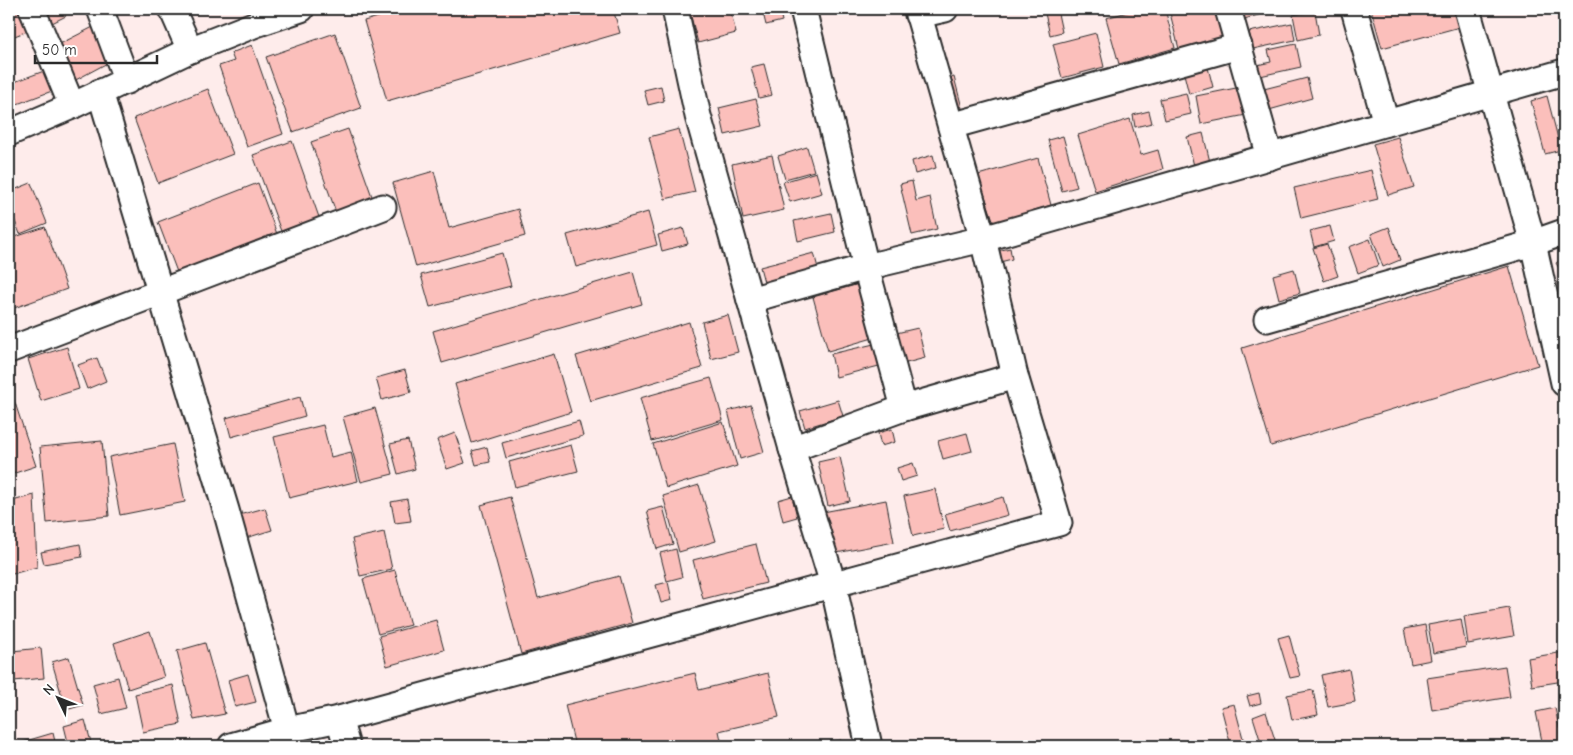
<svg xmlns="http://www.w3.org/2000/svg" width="1573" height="755" font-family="'Comic Neue',sans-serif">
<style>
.building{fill:#fbbfbb;stroke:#2b2b2b}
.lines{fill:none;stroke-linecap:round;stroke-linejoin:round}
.minor-casing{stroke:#2b2b2b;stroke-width:29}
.minor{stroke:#fff;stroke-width:25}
</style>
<rect width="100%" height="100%" fill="#feeceb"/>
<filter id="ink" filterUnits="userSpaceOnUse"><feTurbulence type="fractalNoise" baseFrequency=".02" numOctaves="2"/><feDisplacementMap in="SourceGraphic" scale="10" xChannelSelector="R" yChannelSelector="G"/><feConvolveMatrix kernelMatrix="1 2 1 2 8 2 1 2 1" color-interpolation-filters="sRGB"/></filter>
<g filter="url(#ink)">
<!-- building -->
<g class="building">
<polygon points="9,9 19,9 28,31 9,38"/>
<polygon points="39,9 62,9 66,16 48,25"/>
<polygon points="66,9 78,9 67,13"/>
<polygon points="407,9 613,9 620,33 387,101 364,21"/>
<polygon points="630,9 644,9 631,12"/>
<polygon points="689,9 730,9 736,33 698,43"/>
<polygon points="762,9 779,9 782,21 766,25"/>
<polygon points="1044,9 1057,9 1062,32 1050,35"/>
<polygon points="1138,9 1165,9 1175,48 1119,64 1106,18"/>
<polygon points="1169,9 1215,9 1223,41 1180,53"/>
<polygon points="1241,9 1280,9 1244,19"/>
<polygon points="1371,9 1463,9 1467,25 1382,48"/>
<polygon points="1315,11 1319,35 1298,40 1293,15"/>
<polygon points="1292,23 1295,40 1253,49 1249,32"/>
<polygon points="95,26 113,60 72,82 54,47"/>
<polygon points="335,33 361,108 293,132 266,57"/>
<polygon points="1096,33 1104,67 1062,78 1053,44"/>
<polygon points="1296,44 1301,67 1260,76 1257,65 1271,62 1268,50"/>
<polygon points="252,45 283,134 247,147 219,66 234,61 231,53"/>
<polygon points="1206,60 1213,87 1189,94 1182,66"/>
<polygon points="764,64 772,95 759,98 751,67"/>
<polygon points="44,71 52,91 9,107 9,84"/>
<polygon points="954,77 962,108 948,111 941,80"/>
<polygon points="1307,78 1312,98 1269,110 1264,89"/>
<polygon points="661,86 664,101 648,105 644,90"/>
<polygon points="1241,87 1246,115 1201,124 1196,96"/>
<polygon points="208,89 233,154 158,183 134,118"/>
<polygon points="1186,93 1191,114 1165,120 1160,99"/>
<polygon points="1547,96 1561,150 1545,154 1531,101"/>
<polygon points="756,99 763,126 725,135 719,108"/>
<polygon points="1149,111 1152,123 1135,127 1133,115"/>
<polygon points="1130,119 1141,155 1158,150 1163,169 1095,191 1078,135"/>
<polygon points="1564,128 1564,149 1558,130"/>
<polygon points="348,129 374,202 337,215 311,142"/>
<polygon points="679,129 695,192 665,199 649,137"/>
<polygon points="1203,133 1210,162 1194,166 1187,137"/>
<polygon points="1063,136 1077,187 1062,191 1048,140"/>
<polygon points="1398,137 1414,187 1388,195 1373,144"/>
<polygon points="292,141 320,220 282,234 253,155"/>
<polygon points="807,147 814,171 785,179 778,156"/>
<polygon points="772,155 784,210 743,219 732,164"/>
<polygon points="933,155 936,168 915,174 912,161"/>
<polygon points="1038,158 1051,205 994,223 978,175"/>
<polygon points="1371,170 1378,199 1301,218 1294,188"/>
<polygon points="434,171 449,228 518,209 525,236 416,267 393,183"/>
<polygon points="816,172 822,193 790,202 783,182"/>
<polygon points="912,181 916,201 930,197 937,229 912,235 900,184"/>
<polygon points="31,183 47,223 20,234 9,206 9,192"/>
<polygon points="258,183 277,234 177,272 158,222"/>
<polygon points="648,212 657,245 576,267 567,235"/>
<polygon points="831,213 835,232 798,241 794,221"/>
<polygon points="1330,226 1334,241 1314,247 1310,231"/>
<polygon points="45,227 67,289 14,308 9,293 9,239"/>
<polygon points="1389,227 1400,260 1383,267 1371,234"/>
<polygon points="683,228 688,244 662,251 658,235"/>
<polygon points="1370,239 1379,265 1358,273 1349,247"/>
<polygon points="1327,244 1338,276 1324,281 1313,248"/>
<polygon points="1010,248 1012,259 1000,262 997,251"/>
<polygon points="502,253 511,286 430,307 421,275"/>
<polygon points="814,253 819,272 765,286 760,267"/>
<polygon points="1564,258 1564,277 1556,263"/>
<polygon points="1509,266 1538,365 1271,446 1242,348"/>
<polygon points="1294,269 1300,293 1279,299 1273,275"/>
<polygon points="633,272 642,304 442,363 433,331"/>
<polygon points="859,284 873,338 828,351 813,297"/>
<polygon points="728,315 738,352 711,359 702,322"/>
<polygon points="689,322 702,368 590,401 576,356"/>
<polygon points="918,328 925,358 899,365 892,334"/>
<polygon points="874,344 879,366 836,377 831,354"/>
<polygon points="67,347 79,389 41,401 28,359"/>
<polygon points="554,354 571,412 472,443 455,384"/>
<polygon points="97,358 106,381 87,389 78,365"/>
<polygon points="405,370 411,392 382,400 376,378"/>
<polygon points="711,378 723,420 652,441 640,398"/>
<polygon points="9,385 36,466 9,475"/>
<polygon points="300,397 305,416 231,437 226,418"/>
<polygon points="838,400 843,416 805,428 800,411"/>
<polygon points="751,405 764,452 740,459 728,411"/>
<polygon points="375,408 393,474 361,482 343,417"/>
<polygon points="579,421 583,436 506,458 502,443"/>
<polygon points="723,422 737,466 666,488 653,444"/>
<polygon points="323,425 331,457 351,452 358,481 289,498 274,437"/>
<polygon points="892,429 895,442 881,446 878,433"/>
<polygon points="455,433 465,463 447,469 437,440"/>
<polygon points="967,433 972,451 943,459 938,441"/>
<polygon points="408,440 415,469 398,474 390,444"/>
<polygon points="102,441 109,516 47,523 40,447"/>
<polygon points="173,444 185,502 120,515 109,457"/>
<polygon points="571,445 578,471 515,487 509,462"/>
<polygon points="487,447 490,462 476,465 472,451"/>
<polygon points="840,457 850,501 828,506 818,462"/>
<polygon points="913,463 917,476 901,481 897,468"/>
<polygon points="699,485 716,541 679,552 663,496"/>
<polygon points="935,489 944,529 913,536 904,496"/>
<polygon points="34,495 37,567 9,575 9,502"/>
<polygon points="792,496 797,517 783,521 778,500"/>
<polygon points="510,497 538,598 619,576 632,623 521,654 481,505"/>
<polygon points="1003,497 1008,515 950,531 945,514"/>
<polygon points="407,499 411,521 395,523 391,502"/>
<polygon points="886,500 894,542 831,554 823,512"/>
<polygon points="663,507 673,544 657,549 647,511"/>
<polygon points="265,508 272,530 246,538 239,515"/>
<polygon points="384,532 392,569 360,576 352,539"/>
<polygon points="80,544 82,557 44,564 41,552"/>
<polygon points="756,544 766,583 703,599 693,560"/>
<polygon points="676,549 682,577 667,581 660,553"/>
<polygon points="395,570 410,625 378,634 363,579"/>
<polygon points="668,582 672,600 661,603 656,585"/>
<polygon points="1509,608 1514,636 1468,644 1464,616"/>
<polygon points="1461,619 1466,647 1433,653 1428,625"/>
<polygon points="436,620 444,650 387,666 379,636"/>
<polygon points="1425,625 1431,660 1411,664 1404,629"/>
<polygon points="150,631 164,677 128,689 114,643"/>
<polygon points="1289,635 1300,676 1290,678 1278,638"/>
<polygon points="205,643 225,714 194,720 177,651"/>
<polygon points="41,648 44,678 14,681 12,651"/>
<polygon points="1564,652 1564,681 1532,686 1528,658"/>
<polygon points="69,657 83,705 66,710 52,662"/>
<polygon points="1505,666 1510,697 1432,710 1427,678"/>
<polygon points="1349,669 1355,702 1328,707 1321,675"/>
<polygon points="695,673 699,690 768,673 779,717 719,731 721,740 697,746 575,746 565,705"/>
<polygon points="248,674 256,702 235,707 228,680"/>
<polygon points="118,677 126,708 101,714 93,684"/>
<polygon points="173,685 181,724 143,732 135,694"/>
<polygon points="1313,690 1318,715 1292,720 1287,695"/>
<polygon points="1259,693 1261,703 1250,706 1247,696"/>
<polygon points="1234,704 1245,746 1231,746 1221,707"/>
<polygon points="1555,708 1563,746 1543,746 1536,712"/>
<polygon points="1266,712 1277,746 1262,746 1253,717"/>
<polygon points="85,720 92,746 69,746 64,726"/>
<polygon points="53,733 56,746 9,746"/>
<polygon points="841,740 843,746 828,746 828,743"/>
</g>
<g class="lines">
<defs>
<g id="minor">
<polyline points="32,9 72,106"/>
<polyline points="100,9 127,81"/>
<polyline points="172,9 190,50"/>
<polyline points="675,9 698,116 792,449 833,584 869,746"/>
<polyline points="803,9 866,267 904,408"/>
<polyline points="1228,9 1270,157"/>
<polyline points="1354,9 1386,123"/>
<polyline points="1467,9 1533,243 1564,383"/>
<polyline points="918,15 945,9"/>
<polyline points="100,92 226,510 287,730"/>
<polyline points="951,126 1239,46"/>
<polyline points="9,133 72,106 190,50 256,24 301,9"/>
<polyline points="750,300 866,267 983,239 1564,72"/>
<polyline points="1267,319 1533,243 1564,232"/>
<polyline points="9,350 383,207"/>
<polyline points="792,449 904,408 1015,376"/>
<polyline points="339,719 347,746"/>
<polyline points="231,746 287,730 339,719 1059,523 1015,376 983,239 917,9"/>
</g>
</defs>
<!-- minor casing -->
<use href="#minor" class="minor-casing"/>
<!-- minor -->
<use href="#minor" class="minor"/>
</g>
</g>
<!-- margin -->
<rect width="1573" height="755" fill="none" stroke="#fff" stroke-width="30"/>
<rect x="15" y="15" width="1543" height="725" fill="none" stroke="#2b2b2b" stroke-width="2" filter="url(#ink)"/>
<!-- north arrow -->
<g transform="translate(58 698) rotate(313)" stroke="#ffffff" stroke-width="4" paint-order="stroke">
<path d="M0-4L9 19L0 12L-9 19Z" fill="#2b2b2b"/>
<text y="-8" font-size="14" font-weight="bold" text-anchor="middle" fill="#2b2b2b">N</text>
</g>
<!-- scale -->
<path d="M35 55v8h122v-8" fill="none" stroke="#2b2b2b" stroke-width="2.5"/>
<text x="42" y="55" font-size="15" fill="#2b2b2b" stroke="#ffffff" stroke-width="4" paint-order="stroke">50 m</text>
</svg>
